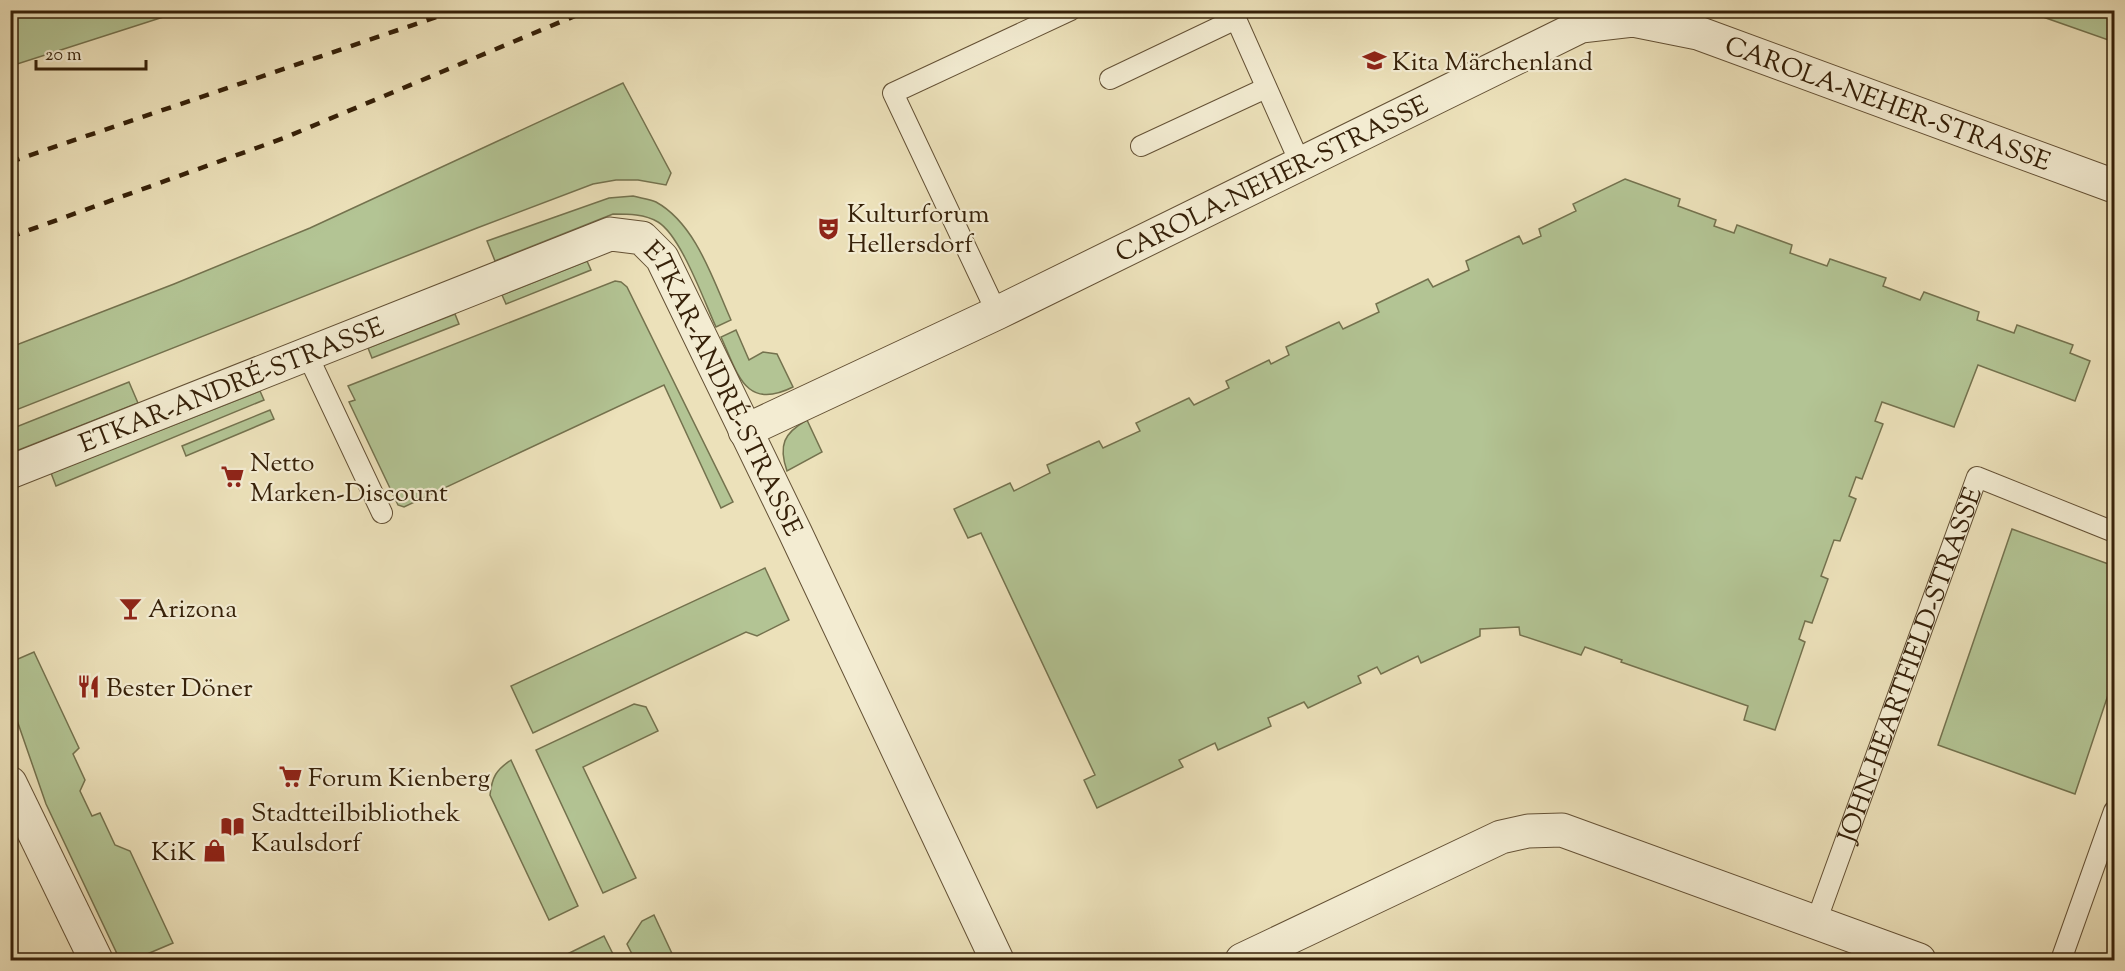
<svg xmlns="http://www.w3.org/2000/svg" width="2125" height="971" font-family="'Sorts Mill Goudy',serif">
<style>
.green{fill:#b3c494;stroke:#74724e;stroke-width:1.5}
.lines{fill:none;stroke-linecap:round;stroke-linejoin:round}
.service-casing{stroke:#645135;stroke-width:22}
.minor-casing{stroke:#645135;stroke-width:35}
.tertiary-casing{stroke:#645135;stroke-width:35}
.service{stroke:#f3ecd2;stroke-width:20}
.minor{stroke:#f3ecd2;stroke-width:33}
.tertiary{stroke:#f3ecd2;stroke-width:33}
.rail{stroke:#362109;stroke-width:4.5;stroke-dasharray:10 10;stroke-linecap:butt}
.labels{text-anchor:middle;stroke-width:4.5;stroke-linejoin:round;paint-order:stroke}
.poi-label{font-size:26px;fill:#362109;stroke:#f3ecd2;text-anchor:start}
.street-label{font-size:26px;fill:#362109;stroke:#f3ecd2}
</style>
<rect width="100%" height="100%" fill="#ece1ba"/>
<filter id="stains"><feTurbulence type="fractalNoise" baseFrequency=".00333" numOctaves="4"/><feColorMatrix values="0 0 0 0 .2 0 0 0 0 .09 0 0 0 0 .02 0 0 0 .5 -.17"/></filter>
<radialGradient id="worn" r=".72"><stop offset=".6" stop-color="#630" stop-opacity="0"/><stop offset="1" stop-color="#630" stop-opacity=".3"/></radialGradient>
<!-- green -->
<g class="green">
<polygon points="29,11 29,10 182,11 11,66 11,17"/>
<polygon points="2026,11 2114,11 2114,42"/>
<polygon points="623,83 671,173 666,185 638,180 616,180 593,184 477,228 11,412 11,347 174,284 310,228"/>
<polygon points="1625,179 1680,199 1678,206 1716,220 1714,226 1734,233 1737,225 1792,245 1790,253 1827,266 1830,259 1886,278 1883,286 1920,300 1924,292 1979,312 1977,320 2014,333 2017,325 2073,345 2070,353 2090,361 2075,401 1978,365 1954,427 1882,402 1875,421 1883,424 1862,479 1856,477 1849,496 1856,499 1840,541 1834,540 1821,576 1828,579 1812,623 1805,621 1799,639 1805,642 1775,730 1744,720 1748,706 1621,662 1622,660 1585,647 1581,655 1520,635 1519,627 1480,629 1480,636 1421,663 1418,656 1381,674 1377,667 1358,676 1361,683 1308,708 1304,702 1268,718 1271,726 1218,750 1215,743 1179,760 1183,767 1097,808 1084,780 1095,775 981,533 968,538 954,509 1010,483 1014,491 1050,473 1047,465 1099,441 1103,448 1140,431 1136,423 1189,398 1194,405 1229,388 1226,381 1269,360 1271,364 1289,355 1286,347 1339,322 1343,329 1379,312 1376,304 1428,279 1433,287 1469,270 1466,261 1519,236 1523,244 1541,236 1539,229 1576,211 1573,204"/>
<path d="M633,196C640,198 649,199 656,202C696,224 713,280 731,320L716,327C704,301 681,236 658,222C645,214 628,214 613,214L495,261L487,241L609,198Z"/>
<polygon points="587,261 591,270 506,304 502,295"/>
<polygon points="615,281 621,282 627,287 733,502 721,508 664,385 404,507 398,505 349,402 355,400 348,386"/>
<polygon points="455,314 459,324 372,358 368,348"/>
<path d="M736,330L749,360L763,352L777,354L793,387C745,411 738,374 721,337Z"/>
<polygon points="129,382 138,403 11,453 11,429"/>
<polygon points="260,391 264,400 56,486 51,473"/>
<polygon points="270,410 274,419 186,456 182,446"/>
<path d="M807,420L822,452L787,471C778,445 784,433 807,420Z"/>
<polygon points="2012,529 2114,566 2114,677 2075,794 1938,745"/>
<polygon points="765,568 789,620 757,636 746,632 533,733 511,686"/>
<polygon points="34,652 79,748 73,754 85,780 80,791 92,816 100,813 115,845 130,851 173,943 133,960 120,960 46,804 11,703 11,662"/>
<polygon points="634,704 646,707 658,731 583,767 636,878 603,893 536,750"/>
<path d="M511,760L578,906L549,920L490,795C492,777 496,770 511,760Z"/>
<polygon points="654,915 675,960 635,960 627,944 642,921"/>
<polygon points="604,936 616,960 555,960"/>
</g>
<g class="lines">
<defs>
<g id="service">
<polyline points="1232,10 1301,165"/>
<polyline points="1110,79 1236,19"/>
<polyline points="1141,146 1266,88"/>
<polyline points="997,313 893,93 1071,10"/>
<polyline points="307,354 382,513"/>
<path id="s1" d="M1816,922L1977,477L2114,532"/>
<polyline points="2061,960 2114,811"/>
</g>
<g id="minor">
<path id="s2" d="M745,431L997,313L1581,26L1633,20L1698,33L2114,186"/>
<path id="s3" d="M10,472L610,234L642,238L662,258L795,532L997,960"/>
<polyline points="1242,960 1501,837 1528,831 1562,830 1919,960"/>
</g>
<polyline id="tertiary" points="10,783 96,960"/>
</defs>
<!-- service casing -->
<use href="#service" class="service-casing"/>
<!-- minor casing -->
<use href="#minor" class="minor-casing"/>
<!-- tertiary casing -->
<use href="#tertiary" class="tertiary-casing"/>
<!-- service -->
<use href="#service" class="service"/>
<!-- minor -->
<use href="#minor" class="minor"/>
<!-- tertiary -->
<use href="#tertiary" class="tertiary"/>
<!-- rail -->
<g class="rail">
<polyline points="10,162 457,10"/>
<polyline points="10,237 284,138 589,10"/>
</g>
</g>
<!-- icons -->
<defs>
<symbol id="school-bare" viewBox="-9 -9 18 18"><path d="M0-5L7-2L0 1L-7-2ZM-4 1L0 2.5L4 1V4Q0 6-4 4Z" fill="#8f2418" stroke="#f3ecd2" stroke-width="2.5" paint-order="stroke"/></symbol>
<symbol id="theatre-bare" viewBox="-9 -9 18 18"><path d="M-5-5.5Q0-4 5-5.5V0Q5 5 0 6Q-5 5-5 0ZM-3.3-2.5H-1v1.5H-3.3ZM1-2.5H3.3v1.5H1ZM-2.8 1Q0 5.5 2.8 1Z" fill="#8f2418" stroke="#f3ecd2" stroke-width="2.5" paint-order="stroke"/></symbol>
<symbol id="supermarket-bare" viewBox="-9 -9 18 18"><path d="M-6-5.5h2.5l.6 2H6L4.5 2H-2.5L-4.4-4H-6ZM-1.5 3.2a1.3 1.3 0 1 0 .1 0ZM3 3.2a1.3 1.3 0 1 0 .1 0Z" fill="#8f2418" stroke="#f3ecd2" stroke-width="2.5" paint-order="stroke"/></symbol>
<symbol id="bar-bare" viewBox="-9 -9 18 18"><path d="M-6-5H6L.8 .8V4.5H3.5V6h-7V4.5H-.8V.8Z" fill="#8f2418" stroke="#f3ecd2" stroke-width="2.5" paint-order="stroke"/></symbol>
<symbol id="restaurant-bare" viewBox="-9 -9 18 18"><path d="M-5-6h1v4h1v-4h1v4h1v-4h1v5L-1.5 .5V6h-2V.5L-5-1ZM5-6V6H3V1.5H1.5Q1.5-4 5-6Z" fill="#8f2418" stroke="#f3ecd2" stroke-width="2.5" paint-order="stroke"/></symbol>
<symbol id="library-bare" viewBox="-9 -9 18 18"><path d="M-6-4Q-3-5.5-.7-3.5V5Q-3 3-6 4ZM6-4Q3-5.5 .7-3.5V5Q3 3 6 4Z" fill="#8f2418" stroke="#f3ecd2" stroke-width="2.5" paint-order="stroke"/></symbol>
<symbol id="shop-bare" viewBox="-9 -9 18 18"><path d="M-5-2.5h2.3a2.7 3.5 0 0 1 5.4 0H5L5.5 6h-11ZM-1.5-2.5h3a1.5 2.3 0 0 0-3 0Z" fill="#8f2418" stroke="#f3ecd2" stroke-width="2.5" paint-order="stroke"/></symbol>
</defs>
<g fill-rule="evenodd">
<use href="#school-bare" x="1358" y="44" width="33" height="33"/>
<use href="#theatre-bare" x="812" y="212" width="33" height="33"/>
<use href="#supermarket-bare" x="216" y="460" width="33" height="33"/>
<use href="#bar-bare" x="114" y="592" width="33" height="33"/>
<use href="#restaurant-bare" x="72" y="670" width="33" height="33"/>
<use href="#supermarket-bare" x="274" y="760" width="33" height="33"/>
<use href="#library-bare" x="216" y="810" width="33" height="33"/>
<use href="#shop-bare" x="198" y="834" width="33" height="33"/>
</g>
<g class="labels">
<!-- poi labels -->
<g class="poi-label">
<text x="1392" y="70">Kita Märchenland</text>
<text x="847" y="222">Kulturforum<tspan x="847" dy="30">Hellersdorf</tspan></text>
<text x="250" y="471">Netto<tspan x="250" dy="30">Marken-Discount</tspan></text>
<text x="148" y="617">Arizona</text>
<text x="106" y="696">Bester Döner</text>
<text x="308" y="786">Forum Kienberg</text>
<text x="251" y="821">Stadtteilbibliothek<tspan x="251" dy="30">Kaulsdorf</tspan></text>
<text x="196" y="860" text-anchor="end">KiK</text>
</g>
<!-- street labels -->
<g class="street-label">
<text dy="9" stroke="none"><textPath href="#s2" startOffset="1250">CAROLA-NEHER-STRASSE</textPath></text>
<text dy="9" stroke="none"><textPath href="#s2" startOffset="584">CAROLA-NEHER-STRASSE</textPath></text>
<text dy="9" stroke="none"><textPath href="#s3" startOffset="238">ETKAR-ANDRÉ-STRASSE</textPath></text>
<text dy="9" stroke="none"><textPath href="#s3" startOffset="850">ETKAR-ANDRÉ-STRASSE</textPath></text>
<text dy="9" stroke="none"><textPath href="#s1" startOffset="274">JOHN-HEARTFIELD-STRASSE</textPath></text>
</g>
</g>
<!-- margin -->
<rect width="2125" height="971" fill="none" stroke="#ece1ba" stroke-width="36"/>
<rect x="12" y="12" width="2101" height="947" fill="none" stroke="#362109" stroke-width="3"/>
<rect x="18" y="18" width="2089" height="935" fill="none" stroke="#362109" stroke-width="1.5"/>
<!-- scale -->
<path d="M36 60v9h110v-9" fill="none" stroke="#362109" stroke-width="3"/>
<text x="45" y="60" font-size="18" fill="#362109" stroke="#f3ecd2" stroke-width="4.5" paint-order="stroke">20 m</text>
<rect width="100%" height="100%" filter="url(#stains)"/>
<rect width="100%" height="100%" fill="url(#worn)"/>
</svg>
